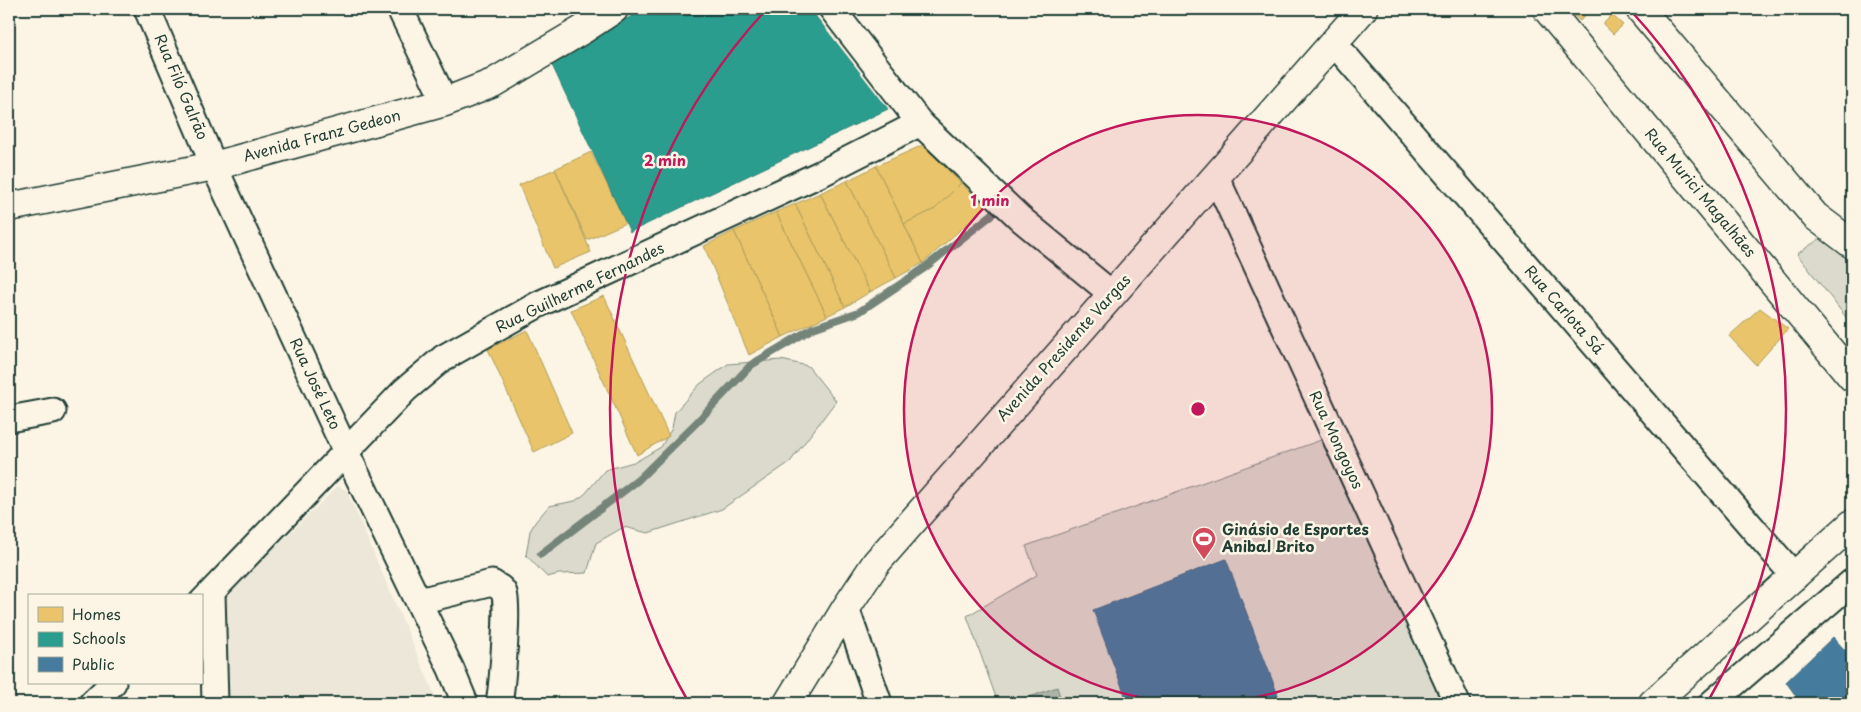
<svg xmlns="http://www.w3.org/2000/svg" width="1861" height="712" font-family="'Playpen Sans',sans-serif">
<style>
.built{fill:#ece7d8}
.green{fill:#dcdacc;stroke:#7e8c80}
.water{fill:#aeb3a7;stroke:#758479}
.homes{fill:#e9c46a;stroke:#ac9c5a}
.schools{fill:#2a9d8f;stroke:#278074}
.public{fill:#457b9d;stroke:#3a687e}
.lines{fill:none;stroke-linecap:round;stroke-linejoin:round}
.stream{stroke:#758479;stroke-width:8}
.street-casing{stroke:#1f3d34;stroke-width:29}
.secondary-casing{stroke:#1f3d34;stroke-width:31}
.primary-casing{stroke:#1f3d34;stroke-width:31}
.street{stroke:#fcf5e5;stroke-width:25}
.secondary{stroke:#fcf5e5;stroke-width:28}
.primary{stroke:#fcf5e5;stroke-width:28}
.ring{fill:none;stroke:#c2185b;stroke-width:2.5}
.labels{text-anchor:middle;stroke-width:5;stroke-linejoin:round;paint-order:stroke}
.street-label{font-size:15px;fill:#1f3d34;stroke:#fcf5e5}
.poi-label{font-size:15px;font-weight:bold;fill:#1f3d34;stroke:#fcf5e5;text-anchor:start}
.centre{fill:#c2185b;stroke:#fcf5e5;stroke-width:2.5}
.ring-label{font-size:15px;text-anchor:middle;font-weight:bold;fill:#c2185b;stroke:#fcf5e5;stroke-width:5;stroke-linejoin:round;paint-order:stroke}
</style>
<rect width="100%" height="100%" fill="#fcf5e5"/>
<filter id="ink" filterUnits="userSpaceOnUse"><feTurbulence type="fractalNoise" baseFrequency=".02" numOctaves="2"/><feDisplacementMap in="SourceGraphic" scale="10" xChannelSelector="R" yChannelSelector="G"/><feConvolveMatrix kernelMatrix="1 2 1 2 8 2 1 2 1" color-interpolation-filters="sRGB"/></filter>
<g filter="url(#ink)">
<!-- built -->
<polygon class="built" points="338,486 347,491 438,703 230,703 220,601"/>
<!-- green -->
<g class="green">
<polygon points="1824,236 1852,260 1852,325 1797,254"/>
<polygon points="781,360 808,366 836,401 790,462 722,509 648,533 624,527 596,543 587,573 559,574 547,577 526,555 530,531 536,521 549,506 575,501 585,494 605,470 637,461 661,447 672,428 675,412 700,384 728,364"/>
<polygon points="1321,440 1442,703 998,703 967,616 1037,575 1026,546"/>
</g>
<!-- water -->
<polygon class="water" points="1057,687 1062,703 1016,703 1016,702"/>
<!-- homes -->
<g class="homes">
<polygon points="1567,9 1590,9 1580,21"/>
<polygon points="1612,15 1623,25 1613,34 1603,24"/>
<polygon points="923,145 961,183 935,209 904,224 876,166"/>
<polygon points="591,152 626,223 587,240 555,169"/>
<polygon points="876,166 923,263 896,278 847,181"/>
<polygon points="555,169 591,252 553,268 519,185"/>
<polygon points="847,181 896,278 870,292 820,193"/>
<polygon points="961,183 986,207 923,263 904,224 935,209"/>
<polygon points="820,193 870,292 845,307 795,204"/>
<polygon points="795,204 845,307 827,316 776,212"/>
<polygon points="776,212 827,316 783,337 734,231"/>
<polygon points="734,231 783,337 749,355 704,246"/>
<polygon points="604,296 669,436 637,455 571,310"/>
<polygon points="1760,308 1788,329 1756,365 1729,336"/>
<polygon points="527,330 572,433 534,452 488,349"/>
</g>
<!-- schools -->
<polygon class="schools" points="643,9 810,9 888,109 630,232 552,65"/>
<!-- public -->
<g class="public">
<polygon points="1226,559 1281,703 1128,703 1093,610"/>
<polygon points="1833,637 1852,658 1852,703 1801,703 1786,682"/>
</g>
<g class="lines">
<!-- stream -->
<polyline class="stream" points="541,554 638,480 698,421 751,365 813,328 859,312 923,269 994,213"/>
<defs>
<g id="street">
<polyline points="147,9 214,166 346,452 451,669 465,703"/>
<polyline points="400,9 445,102"/>
<polyline points="832,9 920,123 1021,219 1112,294"/>
<polyline points="1334,43 1795,577"/>
<polyline points="1216,177 1457,703"/>
<polyline points="9,419 53,411"/>
<polyline points="212,593 215,703"/>
<path d="M419,601L492,583C497,586 502,588 504,593C509,604 502,687 499,703"/>
<polyline points="201,603 405,390 443,358 539,304 822,173 920,123"/>
<polyline points="846,608 879,703"/>
<polyline points="92,703 113,683"/>
<polyline points="1712,703 1852,582"/>
</g>
<g id="secondary">
<polyline points="1547,9 1852,377"/>
<polyline points="1640,9 1815,216 1852,244"/>
<polyline points="9,207 214,166 445,102 493,83 582,30 614,9"/>
<polyline points="788,703 846,608 876,563 1363,9"/>
</g>
<polyline id="primary" points="1653,703 1852,524"/>
</defs>
<!-- street casing -->
<use href="#street" class="street-casing"/>
<!-- secondary casing -->
<use href="#secondary" class="secondary-casing"/>
<!-- primary casing -->
<use href="#primary" class="primary-casing"/>
<!-- street -->
<use href="#street" class="street"/>
<!-- secondary -->
<use href="#secondary" class="secondary"/>
<!-- primary -->
<use href="#primary" class="primary"/>
</g>
</g>
<!-- distance rings -->
<circle cx="1198" cy="409" r="294" fill="#c2185b" fill-opacity=".12"/>
<g class="ring">
<circle cx="1198" cy="409" r="294"/>
<path d="M689 703A588 588 0 0 1 764 12M1632 12A588 588 0 0 1 1707 703"/>
</g>
<!-- icons -->
<defs>
<symbol id="stadium-pin" viewBox="-11 -11 22 30"><path d="M0 17L-7.5 6A9.5 9.5 0 1 1 7.5 6Z" fill="#d1495b" stroke="#fcf5e5"/><path d="M0-5a6.5 5 0 1 0 0 10a6.5 5 0 1 0 0-10ZM-3.5-1.8h7v3.6h-7Z" fill="#fff"/></symbol>
</defs>
<g fill-rule="evenodd">
<use href="#stadium-pin" x="1190" y="525" width="28" height="38"/>
</g>
<g class="labels">
<!-- street labels -->
<g class="street-label">
<text transform="translate(181 87) rotate(67)" y="5">Rua Filó Galrão</text>
<text transform="translate(322 136) rotate(-15)" y="5">Avenida Franz Gedeon</text>
<text transform="translate(1700 193) rotate(50)" y="5">Rua Murici Magalhães</text>
<text transform="translate(580 288) rotate(-26)" y="5">Rua Guilherme Fernandes</text>
<text transform="translate(1564 310) rotate(49)" y="5">Rua Carlota Sá</text>
<text transform="translate(1064 348) rotate(-48)" y="5">Avenida Presidente Vargas</text>
<text transform="translate(315 384) rotate(65)" y="5">Rua José Leto</text>
<text transform="translate(1336 440) rotate(65)" y="5">Rua Mongoyos</text>
</g>
<!-- poi labels -->
<g class="poi-label">
<text x="1222" y="535">Ginásio de Esportes<tspan x="1222" dy="17">Anibal Brito</tspan></text>
</g>
</g>
<circle cx="1198" cy="409" r="8" class="centre"/>
<g class="ring-label">
<text x="665" y="166">2 min</text>
<text x="990" y="206">1 min</text>
</g>
<!-- margin -->
<rect width="1861" height="712" fill="none" stroke="#fcf5e5" stroke-width="30"/>
<rect x="15" y="15" width="1831" height="682" fill="none" stroke="#1f3d34" stroke-width="2" filter="url(#ink)"/>
<!-- legend -->
<rect x="28" y="594" width="175" height="90" fill="#fcf5e5" stroke="#a4ab9e"/>
<rect x="38" y="607" width="25" height="15" fill="#e9c46a" stroke="#a4ab9e"/>
<text x="72" y="620" font-size="15" fill="#1f3d34">Homes</text>
<rect x="38" y="632" width="25" height="15" fill="#2a9d8f" stroke="#a4ab9e"/>
<text x="72" y="644" font-size="15" fill="#1f3d34">Schools</text>
<rect x="38" y="657" width="25" height="15" fill="#457b9d" stroke="#a4ab9e"/>
<text x="72" y="670" font-size="15" fill="#1f3d34">Public</text>
</svg>
